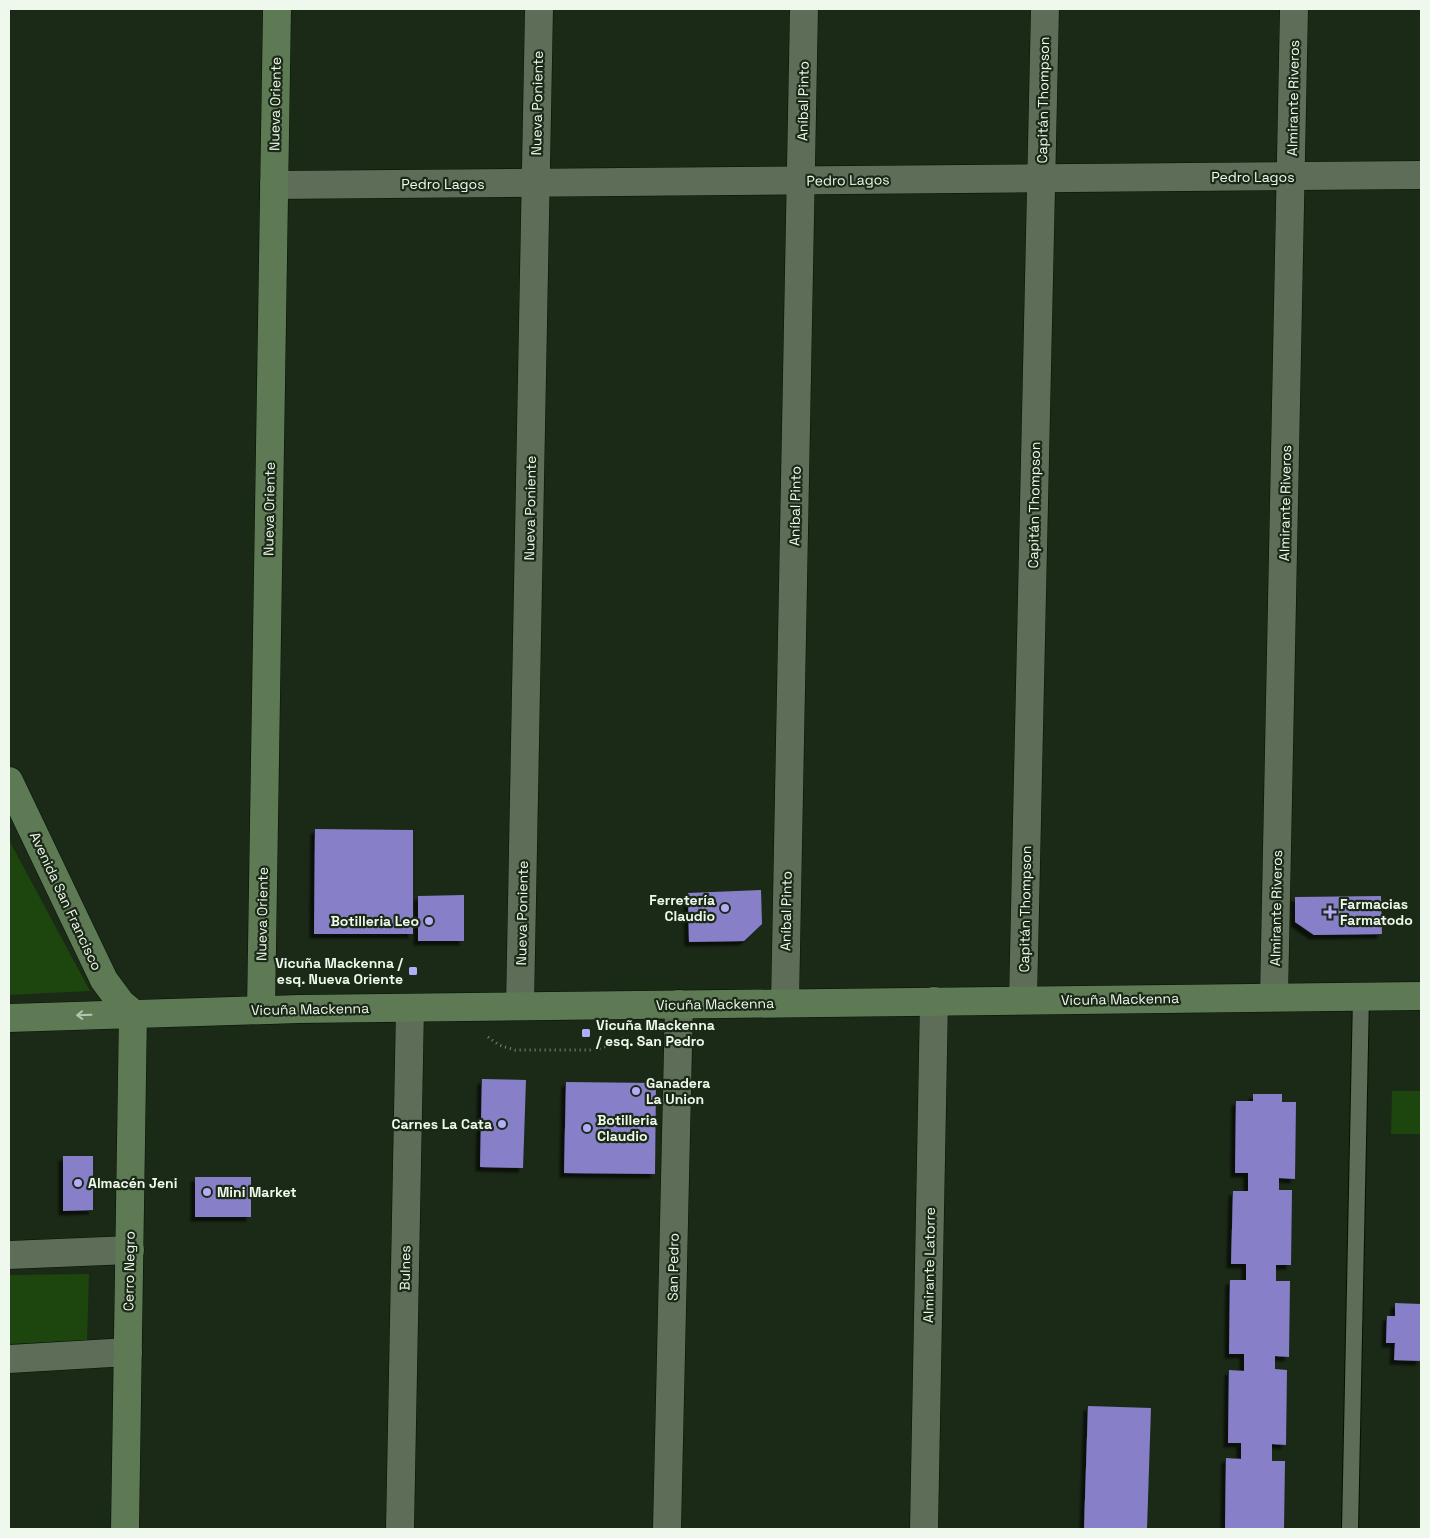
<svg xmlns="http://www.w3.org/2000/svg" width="1430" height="1538" font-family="'Space Grotesk',sans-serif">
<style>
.green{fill:#1c460d}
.building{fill:#877fc8;filter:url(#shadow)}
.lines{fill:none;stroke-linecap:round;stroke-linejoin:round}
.lane-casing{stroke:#051203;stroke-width:18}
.street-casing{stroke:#051203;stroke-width:29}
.secondary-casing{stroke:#051203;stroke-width:29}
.path{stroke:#7b8778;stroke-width:3;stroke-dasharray:1 4;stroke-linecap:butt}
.lane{stroke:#5d6d58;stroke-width:16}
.street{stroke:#5d6d58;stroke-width:28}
.secondary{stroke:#5e7a55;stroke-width:28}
.oneway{stroke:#b4c6b0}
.poi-dot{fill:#b3adf9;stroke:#1b2917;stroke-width:2}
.labels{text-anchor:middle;stroke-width:4.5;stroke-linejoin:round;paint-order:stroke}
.street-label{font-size:14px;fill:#eef8ec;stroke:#1b2917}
.poi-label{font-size:14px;font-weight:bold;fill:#eef8ec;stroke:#1b2917;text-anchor:start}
</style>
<defs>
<filter id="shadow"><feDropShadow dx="-4.5" dy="4.5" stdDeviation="1" flood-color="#0009"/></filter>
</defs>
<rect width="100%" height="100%" fill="#1b2917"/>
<!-- green -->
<g class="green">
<polygon points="9,840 90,991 9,995"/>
<polygon points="1392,1091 1421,1091 1421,1134 1391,1134"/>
<polygon points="89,1274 87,1340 9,1344 9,1275"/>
</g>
<!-- building -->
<g class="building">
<polygon points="315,829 413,830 413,934 314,934"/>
<polygon points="761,890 762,924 744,941 689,942 688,893"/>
<polygon points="464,895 464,941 418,941 418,896"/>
<polygon points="1381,896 1382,934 1314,935 1295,922 1295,897"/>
<polygon points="482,1079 526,1080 523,1168 480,1167"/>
<polygon points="566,1082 656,1083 655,1174 564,1173"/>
<polygon points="1253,1094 1282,1094 1282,1102 1296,1102 1295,1179 1279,1178 1279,1190 1292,1190 1291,1265 1276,1265 1276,1281 1290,1281 1289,1357 1275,1356 1275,1369 1287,1370 1286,1445 1272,1444 1272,1461 1285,1461 1284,1529 1225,1529 1226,1458 1241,1459 1241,1443 1228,1443 1229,1370 1244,1371 1244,1354 1229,1354 1230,1280 1246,1280 1246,1264 1231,1264 1233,1191 1248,1191 1248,1173 1235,1173 1236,1101 1253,1101"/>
<polygon points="63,1156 93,1156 93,1210 63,1211"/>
<rect x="195" y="1177" width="56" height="40"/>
<polygon points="1395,1303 1421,1304 1421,1361 1394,1360 1395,1343 1386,1343 1387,1316 1395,1316"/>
<polygon points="1088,1406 1151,1408 1147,1529 1084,1529"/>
</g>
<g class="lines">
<defs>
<polyline id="lane" points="1350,1529 1361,996"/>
<g id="street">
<polyline points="274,185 1421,175"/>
<polyline points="1274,997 1294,9"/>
<polyline points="1023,1000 1045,9"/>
<polyline points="785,1003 804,9"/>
<polyline points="520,1006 539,9"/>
<polyline points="9,1255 130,1250"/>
<polyline points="9,1359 128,1352"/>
<polyline points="400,1529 410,1008"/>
<polyline points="667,1529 679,1004"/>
<polyline points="924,1529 934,1001"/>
</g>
<g id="secondary">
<polyline points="9,781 104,980 121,1003 133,1013"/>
<polyline points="261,1010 277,9"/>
<polyline points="9,1018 299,1009 1421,996"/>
<polyline points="125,1529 133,1013"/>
</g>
</defs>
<!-- lane casing -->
<use href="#lane" class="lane-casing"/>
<!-- street casing -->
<use href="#street" class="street-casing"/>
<!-- secondary casing -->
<use href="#secondary" class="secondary-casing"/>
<!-- path -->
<polyline class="path" points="488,1037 499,1045 515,1050 594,1050 608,1046 625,1037"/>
<!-- lane -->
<use href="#lane" class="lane"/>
<!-- street -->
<use href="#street" class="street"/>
<!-- secondary -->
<use href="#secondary" class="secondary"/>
</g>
<!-- one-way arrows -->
<defs><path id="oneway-shaft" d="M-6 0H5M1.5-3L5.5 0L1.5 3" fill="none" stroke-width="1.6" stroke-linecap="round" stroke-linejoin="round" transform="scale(1.25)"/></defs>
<use class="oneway" href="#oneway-shaft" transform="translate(84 1015) rotate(178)"/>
<!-- markers -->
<g class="poi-dot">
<circle cx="725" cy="908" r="5"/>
<path d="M1327.5 904.5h5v5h5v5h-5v5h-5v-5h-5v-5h5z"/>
<circle cx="429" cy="921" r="5"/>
<rect x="408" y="966" width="10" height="10" rx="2.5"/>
<rect x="581" y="1028" width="10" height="10" rx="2.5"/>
<circle cx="636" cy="1091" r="5"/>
<circle cx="502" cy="1124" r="5"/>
<circle cx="587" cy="1128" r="5"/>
<circle cx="78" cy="1183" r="5"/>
<circle cx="207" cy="1192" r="5"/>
</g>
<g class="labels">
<!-- street labels -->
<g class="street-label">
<text transform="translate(1293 98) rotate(-89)" y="5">Almirante Riveros</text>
<text transform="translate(1043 100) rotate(-89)" y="5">Capitán Thompson</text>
<text transform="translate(803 101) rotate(-89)" y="5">Aníbal Pinto</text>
<text transform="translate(537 103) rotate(-89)" y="5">Nueva Poniente</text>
<text transform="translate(275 104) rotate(-89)" y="5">Nueva Oriente</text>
<text x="1253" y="182">Pedro Lagos</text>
<text transform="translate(848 180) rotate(-1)" y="5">Pedro Lagos</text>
<text x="443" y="189">Pedro Lagos</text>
<text transform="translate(1285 503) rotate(-89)" y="5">Almirante Riveros</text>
<text transform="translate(1034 505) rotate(-89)" y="5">Capitán Thompson</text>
<text transform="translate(795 506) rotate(-89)" y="5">Aníbal Pinto</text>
<text transform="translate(530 508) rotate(-89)" y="5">Nueva Poniente</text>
<text transform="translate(269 509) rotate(-89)" y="5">Nueva Oriente</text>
<text transform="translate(66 901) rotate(65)" y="5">Avenida San Francisco</text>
<text transform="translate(1276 908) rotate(-89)" y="5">Almirante Riveros</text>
<text transform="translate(1025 909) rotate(-89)" y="5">Capitán Thompson</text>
<text transform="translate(786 911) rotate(-89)" y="5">Aníbal Pinto</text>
<text transform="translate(522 913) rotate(-89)" y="5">Nueva Poniente</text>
<text transform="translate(262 914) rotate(-89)" y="5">Nueva Oriente</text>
<text transform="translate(1120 999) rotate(-1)" y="5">Vicuña Mackenna</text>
<text transform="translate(715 1004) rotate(-1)" y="5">Vicuña Mackenna</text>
<text transform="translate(310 1009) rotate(-1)" y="5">Vicuña Mackenna</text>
<text transform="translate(929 1265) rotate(-89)" y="5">Almirante Latorre</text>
<text transform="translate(673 1267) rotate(-89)" y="5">San Pedro</text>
<text transform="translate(405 1268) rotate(-89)" y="5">Bulnes</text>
<text transform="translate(129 1271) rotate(-89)" y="5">Cerro Negro</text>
</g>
<!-- poi labels -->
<g class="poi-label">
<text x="715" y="905" text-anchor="end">Ferretería<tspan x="715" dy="16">Claudio</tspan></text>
<text x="1340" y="909">Farmacias<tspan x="1340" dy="16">Farmatodo</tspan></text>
<text x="419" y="926" text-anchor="end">Botilleria Leo</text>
<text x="403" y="968" text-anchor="end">Vicuña Mackenna /<tspan x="403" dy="16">esq. Nueva Oriente</tspan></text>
<text x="596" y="1030">Vicuña Mackenna<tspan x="596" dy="16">/ esq. San Pedro</tspan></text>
<text x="646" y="1088">Ganadera<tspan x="646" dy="16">La Union</tspan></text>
<text x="597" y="1125">Botilleria<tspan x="597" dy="16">Claudio</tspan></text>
<text x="492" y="1129" text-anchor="end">Carnes La Cata</text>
<text x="88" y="1188">Almacén Jeni</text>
<text x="217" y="1197">Mini Market</text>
</g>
</g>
<!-- border -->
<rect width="1430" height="1538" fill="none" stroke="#eef8ec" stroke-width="20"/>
</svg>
